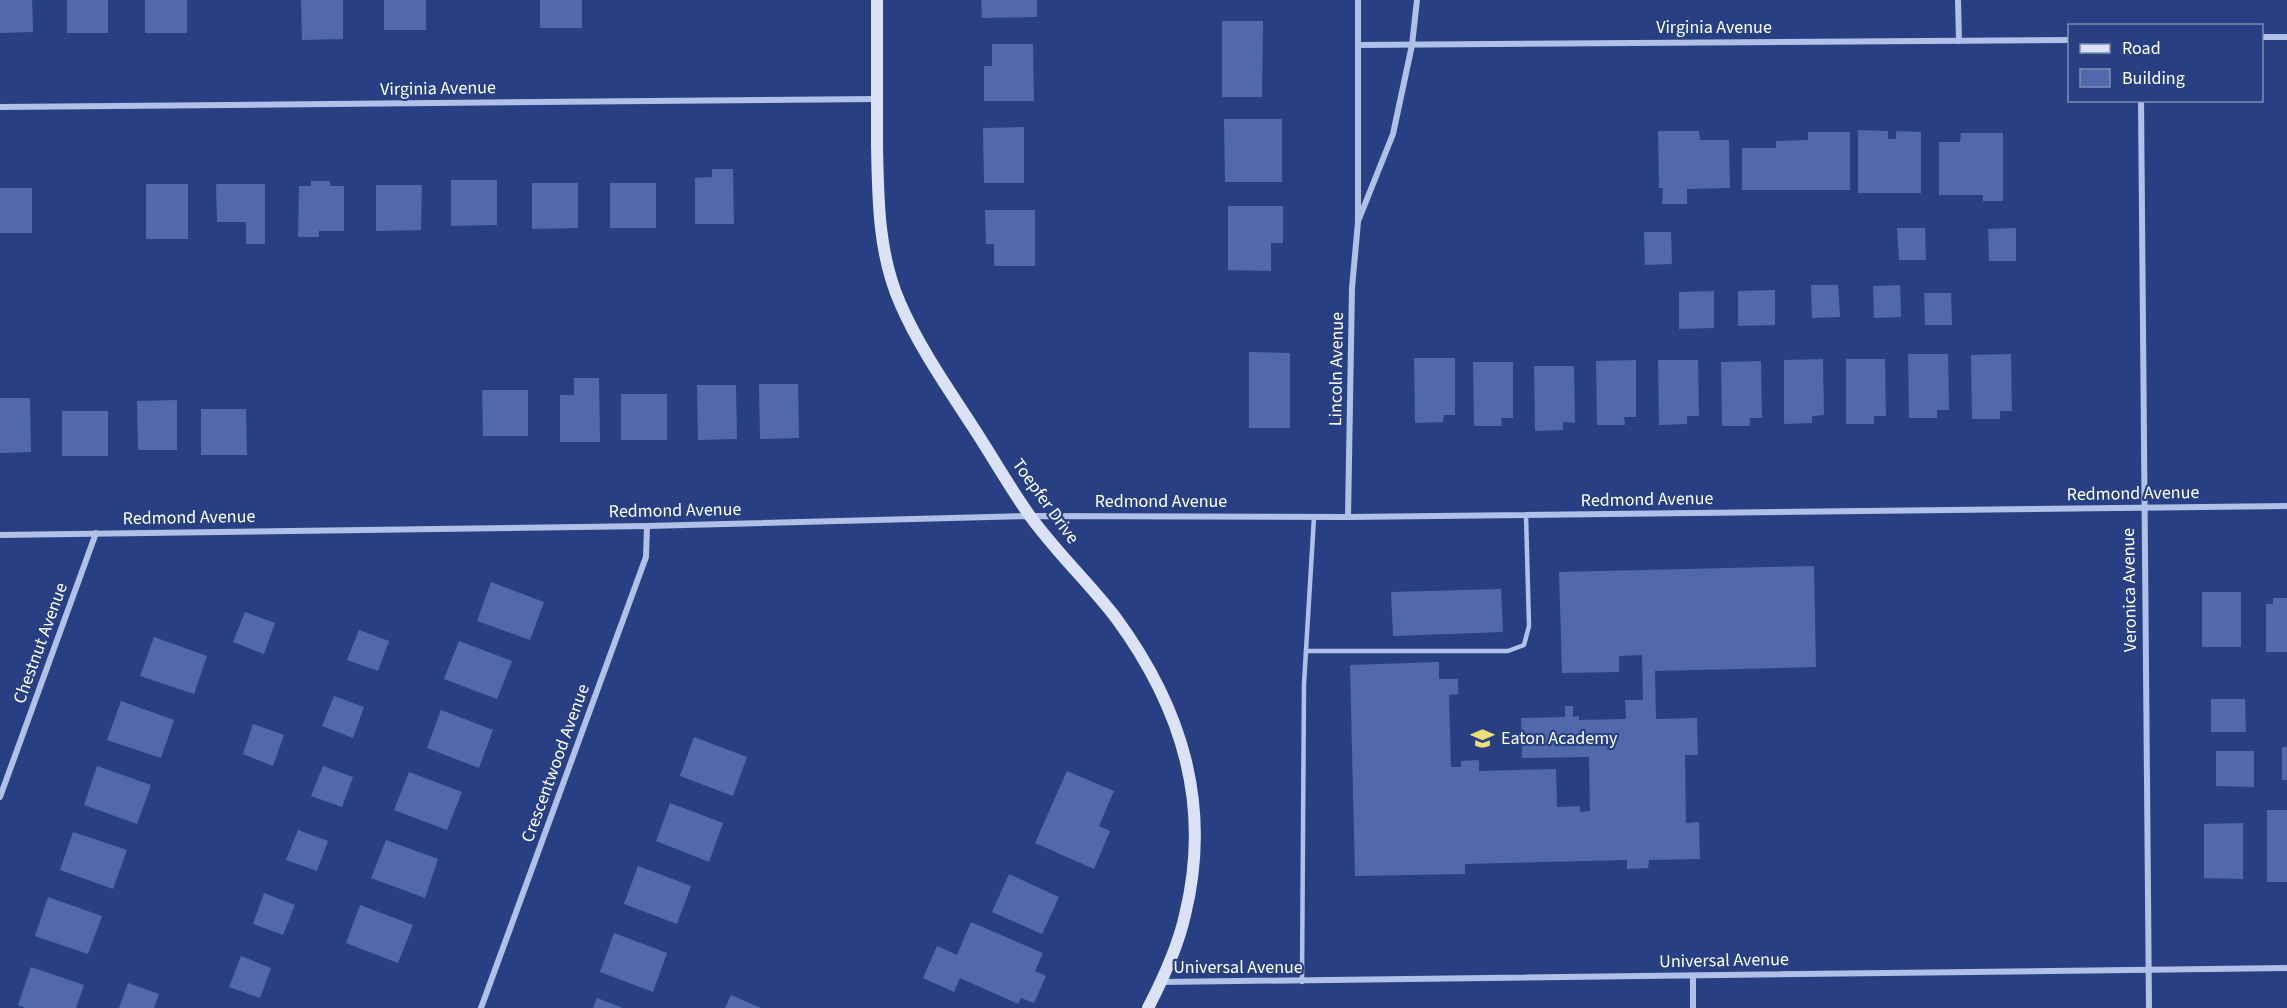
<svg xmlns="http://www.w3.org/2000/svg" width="2287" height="1008" font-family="'Source Sans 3',sans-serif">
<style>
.building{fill:#5169ab}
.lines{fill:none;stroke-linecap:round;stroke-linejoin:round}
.lane{stroke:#b1c0e7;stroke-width:4.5}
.street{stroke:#b1c0e7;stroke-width:6}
.secondary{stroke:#dbe2f6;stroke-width:12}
.labels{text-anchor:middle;stroke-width:4.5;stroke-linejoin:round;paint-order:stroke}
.street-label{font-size:18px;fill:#fff;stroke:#284083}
.poi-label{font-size:18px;fill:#fff;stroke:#284083;text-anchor:start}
</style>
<rect width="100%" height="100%" fill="#284083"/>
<!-- building -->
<g class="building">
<polygon points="0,0 32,0 33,32 0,33"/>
<rect x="67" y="0" width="41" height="33"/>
<rect x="145" y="0" width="42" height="33"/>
<polygon points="301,0 343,0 343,39 302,40"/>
<rect x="384" y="0" width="42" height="30"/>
<rect x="540" y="0" width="42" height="28"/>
<polygon points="981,0 1037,0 1037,17 982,18"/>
<polygon points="1222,21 1263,21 1262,97 1222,97"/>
<polygon points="992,44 1033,44 1034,101 984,101 984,66 992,66"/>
<polygon points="1224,119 1282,119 1282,182 1225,182"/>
<polygon points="1024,127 1024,183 984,183 983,128"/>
<polygon points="1858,130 1888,131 1888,139 1896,139 1896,131 1921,132 1921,193 1858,193"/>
<polygon points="1658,131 1699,131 1700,140 1729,140 1730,188 1687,189 1687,204 1662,204 1663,188 1659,188"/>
<polygon points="1808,132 1850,132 1850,190 1742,190 1742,148 1776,148 1776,141 1808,140"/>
<polygon points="1961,133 2003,133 2003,201 1983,201 1983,195 1939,195 1939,142 1960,142"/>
<polygon points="712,169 733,169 734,224 695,224 695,178 712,177"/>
<polygon points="451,180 497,180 497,225 451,226"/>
<polygon points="311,181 330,181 330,186 344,186 344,231 319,231 319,237 298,237 299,186 311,186"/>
<polygon points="532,183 578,183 578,228 532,229"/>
<rect x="610" y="183" width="46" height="45"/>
<rect x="146" y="184" width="42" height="55"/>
<polygon points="216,184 265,184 265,244 246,244 246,222 217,222"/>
<polygon points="376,185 422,185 421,230 376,231"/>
<rect x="0" y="188" width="32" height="45"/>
<polygon points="1228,206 1283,206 1283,243 1271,243 1271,271 1228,270"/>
<polygon points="985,210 1035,210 1035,266 994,266 994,244 986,244"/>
<polygon points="1897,228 1925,228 1926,260 1899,260"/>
<polygon points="2016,228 2016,261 1989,261 1988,229"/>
<polygon points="1644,232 1671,232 1672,264 1645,265"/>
<polygon points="1811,285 1838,285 1840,317 1812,318"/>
<polygon points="1900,285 1901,317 1874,318 1873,286"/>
<polygon points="1775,290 1775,325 1738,326 1738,291"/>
<polygon points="1714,291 1714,328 1679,329 1679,292"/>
<polygon points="1924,293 1951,293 1952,325 1925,325"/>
<polygon points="1249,352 1290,353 1290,428 1249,428"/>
<polygon points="1908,354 1948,354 1949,410 1937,410 1937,418 1909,418"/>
<polygon points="2011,354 2012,411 2000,411 2000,419 1972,419 1971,355"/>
<polygon points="1414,358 1455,358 1455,415 1444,415 1443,422 1415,423"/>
<polygon points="1823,359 1824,415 1812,416 1812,423 1784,424 1784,360"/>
<polygon points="1846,359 1885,359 1886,416 1874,416 1874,424 1846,424"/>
<polygon points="1636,360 1636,417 1624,417 1625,425 1597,425 1596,361"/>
<polygon points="1658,360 1698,360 1699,416 1687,416 1687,424 1659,425"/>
<polygon points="1761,361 1762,418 1750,418 1750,426 1722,426 1721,362"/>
<polygon points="1473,362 1513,362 1513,418 1501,418 1502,426 1474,426"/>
<polygon points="1534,366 1574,366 1575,423 1563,422 1563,430 1535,431"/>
<polygon points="574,378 599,378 600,442 560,442 560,395 574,395"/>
<polygon points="759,384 798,384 799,438 760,439"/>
<polygon points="697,385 736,385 737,439 698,440"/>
<polygon points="482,390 528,390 528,436 483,436"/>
<rect x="621" y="394" width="46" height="46"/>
<polygon points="0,398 30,398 31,452 0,453"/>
<polygon points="177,400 177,450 138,450 137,401"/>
<polygon points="201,409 246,409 247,455 201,455"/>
<rect x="62" y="411" width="46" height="45"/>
<polygon points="1814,566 1816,667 1655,671 1656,719 1697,718 1698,755 1685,755 1686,823 1699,822 1700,859 1649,860 1648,868 1627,869 1627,860 1465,864 1465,874 1355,876 1350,665 1439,662 1439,679 1458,679 1458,694 1449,695 1451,767 1461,767 1461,761 1479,760 1479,771 1556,769 1557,807 1580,806 1580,812 1590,811 1589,757 1522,758 1521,718 1565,717 1565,706 1573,706 1573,717 1579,716 1579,720 1626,719 1625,700 1643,700 1642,655 1619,656 1619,672 1562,673 1559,572"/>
<polygon points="491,582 544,602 530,640 477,621"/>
<polygon points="1501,589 1503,632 1393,636 1391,592"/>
<rect x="2202" y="592" width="39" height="55"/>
<polygon points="2273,598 2287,598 2287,652 2266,652 2266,604 2273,604"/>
<polygon points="245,612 275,623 264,654 233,642"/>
<polygon points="359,630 389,641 378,671 347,660"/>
<polygon points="154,637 207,656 194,694 140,676"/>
<polygon points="459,641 512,661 497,699 444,679"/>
<polygon points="334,696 364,707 353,738 322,726"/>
<polygon points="2211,699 2245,699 2246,732 2211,732"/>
<polygon points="121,701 174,720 161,758 107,740"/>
<polygon points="441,710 493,730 479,768 427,748"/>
<polygon points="253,724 284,735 273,766 243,754"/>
<polygon points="694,737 747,757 733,796 680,776"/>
<rect x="2282" y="747" width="5" height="33"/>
<polygon points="2216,751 2254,751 2254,787 2216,786"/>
<polygon points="97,766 151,785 137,824 84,805"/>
<polygon points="323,766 353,777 342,807 311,796"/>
<polygon points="1067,771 1114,791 1099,826 1110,831 1094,869 1035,843"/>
<polygon points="409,772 462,792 447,830 394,810"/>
<polygon points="670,803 723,823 709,862 656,841"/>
<rect x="2267" y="810" width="20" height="72"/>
<polygon points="2243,823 2243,879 2204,878 2204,824"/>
<polygon points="298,830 328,841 317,871 286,860"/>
<polygon points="73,832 127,850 113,889 60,870"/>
<polygon points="386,840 438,859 425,898 371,878"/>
<polygon points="638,866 691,886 677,924 624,904"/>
<polygon points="1009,874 1059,897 1042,934 992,912"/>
<polygon points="264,893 295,905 283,935 253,924"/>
<polygon points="48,897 102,916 88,954 35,936"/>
<polygon points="360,905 413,925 398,963 346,943"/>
<polygon points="971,922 1043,953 1035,971 1046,976 1034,1003 1021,998 1018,1004 960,978 954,992 923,978 937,946 957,955"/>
<polygon points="614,933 667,953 653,992 600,972"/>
<polygon points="241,956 271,968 260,998 229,987"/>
<polygon points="31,967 84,985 76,1008 25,1008 18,1005"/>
<polygon points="128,983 159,994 154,1008 119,1008"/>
<polygon points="731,995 761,1008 725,1008"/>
<polygon points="597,998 623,1008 593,1008"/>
</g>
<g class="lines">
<!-- lane -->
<g class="lane">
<polyline points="1306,651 1508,651 1524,645 1529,626 1526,515"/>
<polyline points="1302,982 1304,684 1314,517"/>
</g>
<!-- street -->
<g class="street">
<polyline points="1958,0 1959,41"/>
<polyline points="2262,37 2287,37"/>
<polyline points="1358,45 2070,40"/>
<polyline points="2141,100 2149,1008"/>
<polyline points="0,107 877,99"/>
<polyline points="1359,219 1393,134 1412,45 1417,0"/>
<polyline points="1348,517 1352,288 1358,222 1358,0"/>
<polyline points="0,535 647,526 1030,516 1348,517 2287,506"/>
<polyline points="0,797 96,533"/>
<polyline points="1693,976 1693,1008"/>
<polyline points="1161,982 2287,968"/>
<polyline points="481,1008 646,557 647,526"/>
</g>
<!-- secondary -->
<path class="secondary" d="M877,0C877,48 877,96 877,144C878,198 878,253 900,303C919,347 947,387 973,427C992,456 1010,488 1030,516C1056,552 1089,583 1116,618C1182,708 1212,805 1185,915C1178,947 1163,979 1148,1008"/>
</g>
<!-- icons -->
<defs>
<symbol id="school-bare" viewBox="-9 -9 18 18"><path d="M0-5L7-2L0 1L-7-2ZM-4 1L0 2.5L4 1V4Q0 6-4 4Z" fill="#eee078" stroke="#284083" stroke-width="2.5" paint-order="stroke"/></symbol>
</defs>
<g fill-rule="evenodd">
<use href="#school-bare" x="1466" y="722" width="33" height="33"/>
</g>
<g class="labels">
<!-- street labels -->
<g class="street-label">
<text x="1714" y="33">Virginia Avenue</text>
<text transform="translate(438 88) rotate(-1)" y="6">Virginia Avenue</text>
<text transform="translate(1336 369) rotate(-89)" y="6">Lincoln Avenue</text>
<text transform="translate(2133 493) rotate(-1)" y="6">Redmond Avenue</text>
<text transform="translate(1647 499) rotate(-1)" y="6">Redmond Avenue</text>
<text transform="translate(1046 501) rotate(54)" y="6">Toepfer Drive</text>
<text x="1161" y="507">Redmond Avenue</text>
<text transform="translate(675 510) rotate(-1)" y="6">Redmond Avenue</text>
<text transform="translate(189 517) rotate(-1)" y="6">Redmond Avenue</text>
<text transform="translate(2129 590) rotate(-91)" y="6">Veronica Avenue</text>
<text transform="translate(40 643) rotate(-70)" y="6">Chestnut Avenue</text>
<text transform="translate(555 763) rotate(-70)" y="6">Crescentwood Avenue</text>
<text transform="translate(1724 960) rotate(-1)" y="6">Universal Avenue</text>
<text x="1238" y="973">Universal Avenue</text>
</g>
<!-- poi labels -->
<g class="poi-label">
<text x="1501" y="744">Eaton Academy</text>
</g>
</g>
<!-- legend -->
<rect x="2068" y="24" width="195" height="78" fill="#284083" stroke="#7e8cb5" stroke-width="1.5"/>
<rect x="2080" y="44" width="30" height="9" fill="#dbe2f6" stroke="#7e8cb5" stroke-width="1.5"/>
<text x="2122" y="54" font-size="18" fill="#ffffff">Road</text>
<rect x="2080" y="69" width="30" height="18" fill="#5169ab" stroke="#7e8cb5" stroke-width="1.5"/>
<text x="2122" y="84" font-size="18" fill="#ffffff">Building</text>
</svg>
